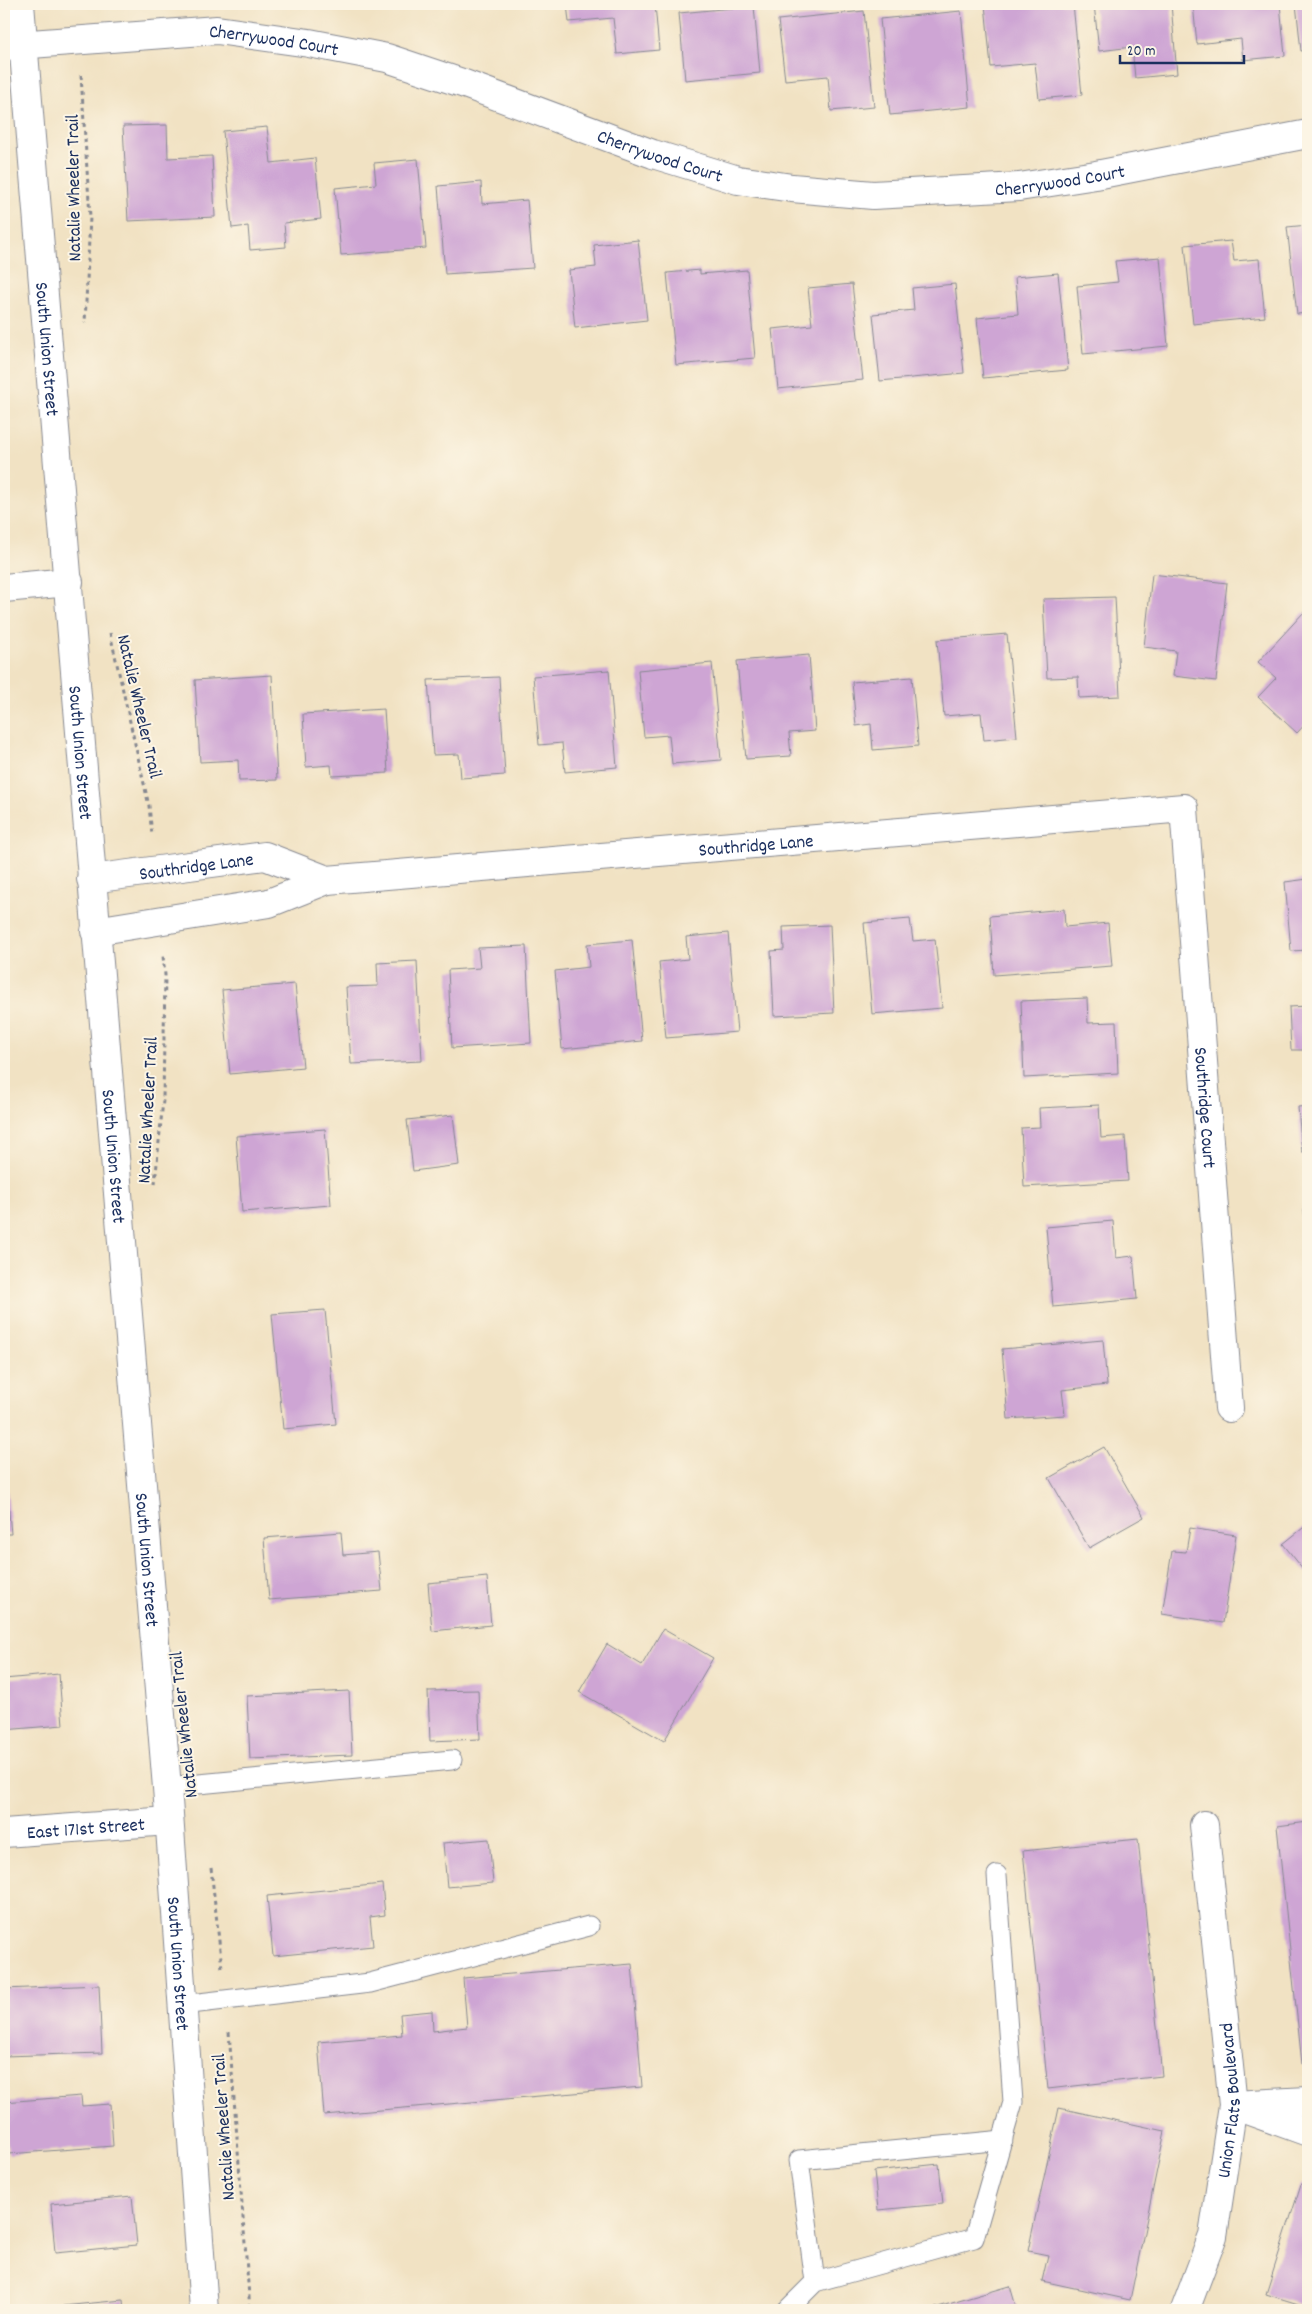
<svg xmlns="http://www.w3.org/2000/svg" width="1312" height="2314" font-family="Dekko,sans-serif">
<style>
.building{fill:#cea5d4}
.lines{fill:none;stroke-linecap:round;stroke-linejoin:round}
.lane-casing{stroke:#868890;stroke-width:21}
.street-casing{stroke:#868890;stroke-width:30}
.secondary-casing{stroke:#868890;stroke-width:30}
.path{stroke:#868890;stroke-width:3;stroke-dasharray:4 4;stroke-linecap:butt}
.lane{stroke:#fff;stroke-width:19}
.street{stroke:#fff;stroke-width:28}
.secondary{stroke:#fff;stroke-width:28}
.labels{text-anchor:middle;stroke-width:4;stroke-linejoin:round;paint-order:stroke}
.street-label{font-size:19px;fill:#1b2f5e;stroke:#fcf5e5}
</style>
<rect width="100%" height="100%" fill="#fcf5e5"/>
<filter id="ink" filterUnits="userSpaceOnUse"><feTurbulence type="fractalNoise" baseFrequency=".02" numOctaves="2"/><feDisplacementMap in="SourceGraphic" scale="10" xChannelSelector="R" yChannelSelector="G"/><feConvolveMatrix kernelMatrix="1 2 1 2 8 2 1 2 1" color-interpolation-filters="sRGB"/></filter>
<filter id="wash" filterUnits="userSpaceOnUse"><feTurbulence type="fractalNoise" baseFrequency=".0096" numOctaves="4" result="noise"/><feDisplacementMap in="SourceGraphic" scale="20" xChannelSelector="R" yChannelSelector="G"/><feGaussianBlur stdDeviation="1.12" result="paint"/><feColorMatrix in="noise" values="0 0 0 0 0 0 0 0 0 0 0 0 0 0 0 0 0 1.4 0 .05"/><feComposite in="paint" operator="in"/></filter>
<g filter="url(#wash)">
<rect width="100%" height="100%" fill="#f1e2c3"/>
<g id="blocks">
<!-- building -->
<g class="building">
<polygon points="567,4 655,4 659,50 617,54 613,18 569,22"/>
<polygon points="985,4 1073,4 1082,95 1039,99 1035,63 991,67"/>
<polygon points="1094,4 1171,4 1177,74 1135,78 1132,47 1099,51"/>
<polygon points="1193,4 1280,4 1285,56 1243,60 1241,39 1197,44"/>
<polygon points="1296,4 1308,4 1308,50 1301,51"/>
<polygon points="754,6 760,73 685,80 679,13"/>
<polygon points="864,11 874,107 831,111 828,76 785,80 778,20"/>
<polygon points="961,11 970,107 890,115 880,19"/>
<polygon points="167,125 168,158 212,156 215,217 128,221 123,126"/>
<polygon points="267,127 271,163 315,158 321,219 284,223 286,247 250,250 248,226 232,228 223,131"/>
<polygon points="418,159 426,248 341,255 335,188 376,184 374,163"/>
<polygon points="481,182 482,204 527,200 533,268 445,274 438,186"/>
<polygon points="1308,225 1308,313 1297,314 1287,227"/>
<polygon points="638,240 647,320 575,328 569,270 596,267 594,245"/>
<polygon points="1231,241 1234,261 1259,259 1265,317 1193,324 1185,245"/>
<polygon points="1160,257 1168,346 1083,354 1077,286 1118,282 1115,261"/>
<polygon points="700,270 700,274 747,270 755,358 676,365 667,273"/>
<polygon points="1058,273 1068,370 983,378 977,318 1018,314 1015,277"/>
<polygon points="852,284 863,380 778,389 772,329 812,325 808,288"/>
<polygon points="955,284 964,373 880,381 873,314 914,310 912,288"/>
<polygon points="1152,574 1227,583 1216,681 1173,676 1176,651 1144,647"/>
<polygon points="1115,597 1120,696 1079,698 1078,677 1047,678 1043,599"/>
<polygon points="1304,612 1308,616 1308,721 1297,733 1258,697 1276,678 1258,662"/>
<polygon points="1007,634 1017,737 984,740 981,713 944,716 937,640"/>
<polygon points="809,655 815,731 789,733 791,756 746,759 737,661"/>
<polygon points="712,663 721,760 672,764 669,735 644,737 638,670"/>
<polygon points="609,670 617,767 565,772 562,743 539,745 533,676"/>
<polygon points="272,675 277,780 239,781 238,760 200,762 195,680"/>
<polygon points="499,677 505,775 461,778 459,754 433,755 428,680"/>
<polygon points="912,677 918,746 873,750 871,724 856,726 852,682"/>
<polygon points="384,709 388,773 332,776 331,765 306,767 303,714"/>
<polygon points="1308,879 1308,950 1291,951 1285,882"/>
<polygon points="1064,909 1065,927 1108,923 1112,966 994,975 990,916"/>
<polygon points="910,919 913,941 935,939 942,1008 872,1014 864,923"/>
<polygon points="830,925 834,1013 774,1016 771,951 784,950 783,927"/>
<polygon points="728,933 737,1032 666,1038 659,962 688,959 686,937"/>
<polygon points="632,940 642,1041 562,1049 555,971 589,967 587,944"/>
<polygon points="526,946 531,1043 452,1048 448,970 480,968 478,948"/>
<polygon points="417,961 422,1061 351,1064 346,987 378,986 377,963"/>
<polygon points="295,984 303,1067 230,1074 222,990"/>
<polygon points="1087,998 1088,1023 1116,1022 1118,1073 1024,1078 1021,1001"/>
<polygon points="1308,1006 1308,1050 1291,1050 1289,1007"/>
<polygon points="1099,1105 1101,1138 1125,1136 1128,1181 1024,1187 1021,1128 1040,1127 1039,1108"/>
<polygon points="1308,1106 1308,1151 1302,1152 1298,1107"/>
<polygon points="453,1115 459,1165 413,1171 407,1120"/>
<polygon points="325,1129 331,1205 242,1212 236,1136"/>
<polygon points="1304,1210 1308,1210 1308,1247 1307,1248"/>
<polygon points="1113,1221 1116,1258 1133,1256 1137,1299 1053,1307 1046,1227"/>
<polygon points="325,1310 336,1424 283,1429 272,1314"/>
<polygon points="1103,1340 1107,1385 1062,1390 1065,1415 1008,1419 1002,1349"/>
<polygon points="1104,1447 1144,1517 1089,1548 1049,1478"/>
<polygon points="4,1458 11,1534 4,1534"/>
<polygon points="1308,1524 1308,1575 1283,1544"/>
<polygon points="1190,1528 1236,1535 1223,1623 1162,1614 1172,1551 1186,1552"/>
<polygon points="341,1532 343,1555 378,1552 382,1591 269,1600 264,1538"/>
<polygon points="487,1577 491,1625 432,1631 428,1583"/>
<polygon points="663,1629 713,1658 664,1741 579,1692 607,1644 642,1665"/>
<polygon points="59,1674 63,1725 4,1730 4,1679"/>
<polygon points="478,1690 480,1739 430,1741 428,1691"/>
<polygon points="349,1691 352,1755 250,1759 247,1696"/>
<polygon points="1308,1822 1308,2063 1302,2064 1277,1826"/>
<polygon points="489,1839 493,1883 447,1887 443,1843"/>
<polygon points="1138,1839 1162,2076 1048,2089 1023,1851"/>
<polygon points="382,1884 385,1915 370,1917 373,1946 273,1956 267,1896"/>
<polygon points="632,1964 642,2087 324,2115 318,2042 402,2035 400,2014 432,2011 433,2031 467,2027 463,1978"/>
<polygon points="99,1985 102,2053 4,2056 4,1989"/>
<polygon points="81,2096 82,2106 110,2104 113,2146 8,2154 4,2102"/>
<polygon points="1059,2108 1165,2131 1130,2300 1042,2281 1048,2255 1028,2251"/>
<polygon points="939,2164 943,2204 878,2210 874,2171"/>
<polygon points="1301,2184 1308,2186 1308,2307 1266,2294"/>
<polygon points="132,2196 137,2245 55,2253 51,2204"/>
<polygon points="1010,2286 1017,2310 928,2310"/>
<polygon points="123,2300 124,2310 64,2310 63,2306"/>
</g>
</g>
</g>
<g filter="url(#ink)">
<use href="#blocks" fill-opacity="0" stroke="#868890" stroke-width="1"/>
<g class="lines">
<defs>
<g id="lane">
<polyline points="167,1787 452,1760"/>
<polyline points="182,2005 370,1983 589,1926"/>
<polyline points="815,2282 799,2160 1003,2140"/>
<polyline points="787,2310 815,2282 974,2238 1013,2102 997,1875"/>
</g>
<g id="street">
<path id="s1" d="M4,46L217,30L309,43L387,58L462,83L653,154L738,180L792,188L873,195L1019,187L1096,175L1308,134"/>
<polyline points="4,588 69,582"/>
<path id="s2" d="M91,879L265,856L327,880"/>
<path id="s3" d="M95,931L269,903L327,880L1184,808L1229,1408"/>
<path id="s4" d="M4,1833L169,1821"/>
<polyline points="1308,2101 1233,2105 1308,2132"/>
<path id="s5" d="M1185,2310L1213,2236L1233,2105L1204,1825"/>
</g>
<g id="secondary">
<path id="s6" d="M20,4L168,1800L204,2310"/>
</g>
</defs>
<!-- lane casing -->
<use href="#lane" class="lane-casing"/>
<!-- street casing -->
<use href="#street" class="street-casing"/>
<!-- secondary casing -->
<use href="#secondary" class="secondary-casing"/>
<!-- path -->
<g class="path">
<polyline points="81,75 90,217 85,323"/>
<polyline points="110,633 149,806 152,835"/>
<polyline points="155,1184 163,1100 165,975 163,956"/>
<polyline points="211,1868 222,1968"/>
<polyline points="229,2032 250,2310"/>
</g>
<!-- lane -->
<use href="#lane" class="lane"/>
<!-- street -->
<use href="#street" class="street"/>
<!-- secondary -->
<use href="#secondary" class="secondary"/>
</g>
</g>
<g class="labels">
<!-- street labels -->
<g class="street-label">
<text dy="7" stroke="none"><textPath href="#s1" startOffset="271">Cherrywood Court</textPath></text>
<text dy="7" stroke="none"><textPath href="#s1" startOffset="676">Cherrywood Court</textPath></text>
<text dy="7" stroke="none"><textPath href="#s1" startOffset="1081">Cherrywood Court</textPath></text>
<text transform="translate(72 188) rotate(-91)" y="7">Natalie Wheeler Trail</text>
<text dy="7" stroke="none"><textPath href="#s6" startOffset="346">South Union Street</textPath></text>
<text transform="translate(141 706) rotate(77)" y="7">Natalie Wheeler Trail</text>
<text dy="7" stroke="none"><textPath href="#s6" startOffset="751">South Union Street</textPath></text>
<text dy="7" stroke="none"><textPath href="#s3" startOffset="669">Southridge Lane</textPath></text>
<text dy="7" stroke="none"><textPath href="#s2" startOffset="106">Southridge Lane</textPath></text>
<text dy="7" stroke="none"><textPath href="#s3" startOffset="1399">Southridge Court</textPath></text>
<text transform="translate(146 1110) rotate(-87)" y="7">Natalie Wheeler Trail</text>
<text dy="7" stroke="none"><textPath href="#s6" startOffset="1156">South Union Street</textPath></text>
<text dy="7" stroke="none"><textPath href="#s6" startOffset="1561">South Union Street</textPath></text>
<text transform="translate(182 1725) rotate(-96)" y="7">Natalie Wheeler Trail</text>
<text dy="7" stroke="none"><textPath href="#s4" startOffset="82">East 171st Street</textPath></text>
<text dy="7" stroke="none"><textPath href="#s6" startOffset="1966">South Union Street</textPath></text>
<text dy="7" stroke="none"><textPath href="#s5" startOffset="216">Union Flats Boulevard</textPath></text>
<text transform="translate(222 2127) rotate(-94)" y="7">Natalie Wheeler Trail</text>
</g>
</g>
<!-- margin -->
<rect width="1312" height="2314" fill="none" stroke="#fcf5e5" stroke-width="20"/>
<!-- scale -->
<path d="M1120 55v8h124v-8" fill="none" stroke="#1b2f5e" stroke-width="2.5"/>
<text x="1127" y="55" font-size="15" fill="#1b2f5e" stroke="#fcf5e5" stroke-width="4" paint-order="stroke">20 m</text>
</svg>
